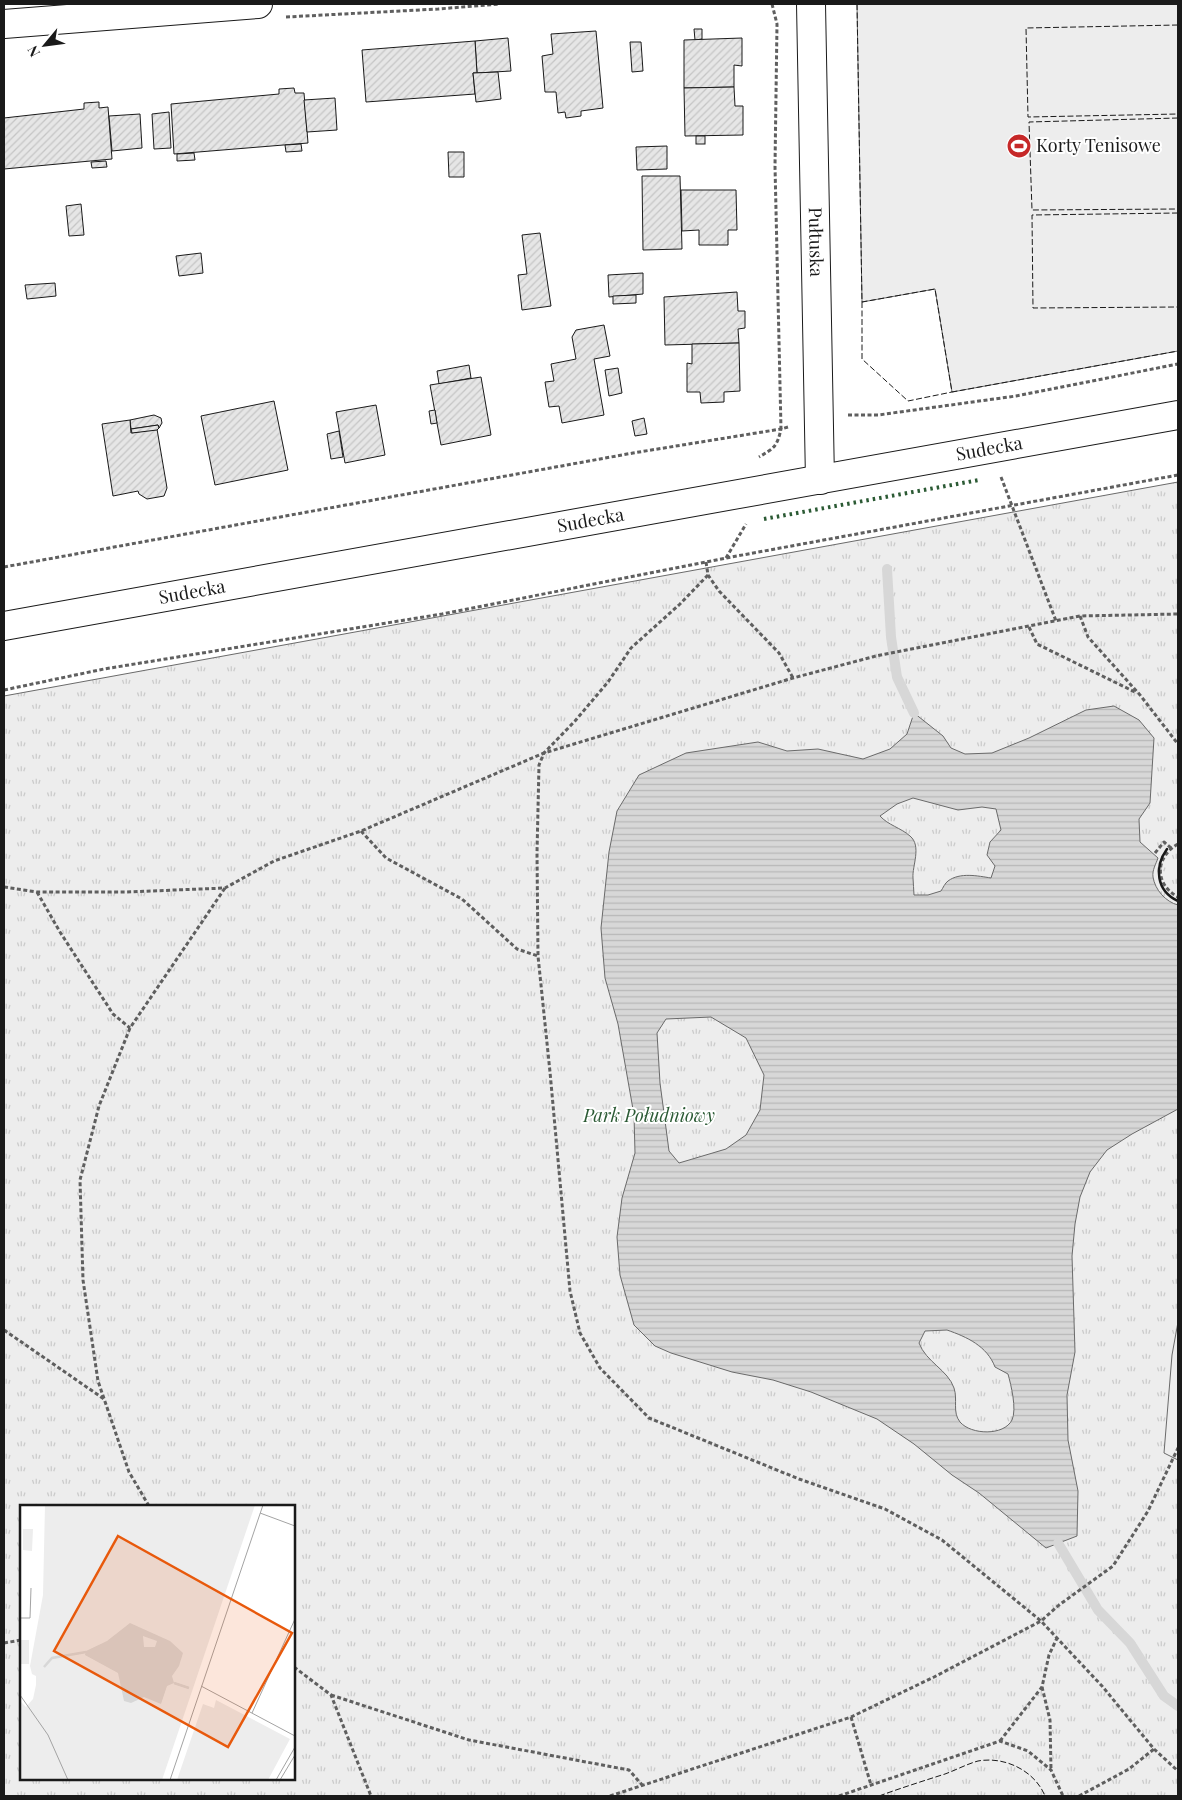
<svg xmlns="http://www.w3.org/2000/svg" width="1182" height="1800" font-family="'Playfair Display',serif">
<style>
.grass{fill:url(#grass-tufts);stroke:#6a6a6a;fill-rule:evenodd}
.built{fill:#ededed;stroke:#6a6a6a}
.water{fill:url(#water-rules);stroke:#6a6a6a;fill-rule:evenodd}
.lines{fill:none;stroke-linecap:round;stroke-linejoin:round}
.stream{stroke:#d7d7d7;stroke-width:10}
.building{fill:url(#building-hatch);stroke:#1a1a1a}
.minor-casing{stroke:#1a1a1a;stroke-width:30}
.tertiary-casing{stroke:#1a1a1a;stroke-width:30}
.path{stroke:#5f5f5f;stroke-width:3;stroke-dasharray:4 2.5;stroke-linecap:butt}
.minor{stroke:#fff;stroke-width:28}
.tertiary{stroke:#fff;stroke-width:28}
.hedge{stroke:#2b5a34;stroke-width:4;stroke-dasharray:2.5 4;stroke-linecap:butt}
.fence{stroke:#1a1a1a;stroke-width:1;stroke-dasharray:6 2.5;stroke-linecap:butt}
.wall{stroke:#1a1a1a;stroke-width:2.5}
.labels{text-anchor:middle;stroke-width:4;stroke-linejoin:round;paint-order:stroke}
.poi-label{font-size:18px;fill:#1a1a1a;stroke:#fff;text-anchor:start}
.street-label{font-size:18px;fill:#1a1a1a;stroke:#fff}
.park-label{font-size:18px;font-style:italic;fill:#2b5a34;stroke:#fff}
.inset-river{fill:none;stroke:#d7d7d7;stroke-width:2.5}
.inset-road{fill:none;stroke:#a3a3a3;stroke-width:1}
.view{fill:#e8590c;fill-opacity:0.15;stroke:#e8590c;stroke-width:2.5}
.inset-edge{fill:none;stroke:#1a1a1a;stroke-width:2.5}
</style>
<defs>
<pattern id="grass-tufts" width="24" height="20" patternUnits="userSpaceOnUse" patternTransform="scale(1.25)"><rect width="24" height="20" fill="#ededed"/><path d="M3 7l-1-3M5 7V3M7 7l1-3M15 17l-1-3M17 17v-4M19 17l1-3" fill="none" stroke="#cbcbcb"/></pattern>
<pattern id="water-rules" width="6" height="5" patternUnits="userSpaceOnUse" patternTransform="scale(1.25)"><rect width="6" height="5" fill="#d7d7d7"/><path d="M0 2.5h6" fill="none" stroke="#b8b8b8"/></pattern>
<pattern id="building-hatch" width="6" height="6" patternUnits="userSpaceOnUse" patternTransform="scale(1.25)"><rect width="6" height="6" fill="#e6e6e6"/><path d="M-1 1l2-2M0 6l6-6M5 7l2-2" fill="none" stroke="#c5c5c5"/></pattern>
</defs>
<rect width="100%" height="100%" fill="#fff"/>
<!-- grass -->
<path class="grass" d="M1178,482V1796H4V696ZM21,1506H294V1779H21Z"/>
<!-- built -->
<g class="built">
<polygon points="857,4 1178,4 1178,351 952,392 935,289 862,302"/>
<polygon points="1178,1322 1178,1460 1164,1453 1172,1355"/>
</g>
<!-- water -->
<path class="water" d="M1114,706L1139,720L1154,738L1150,803L1139,819L1140,842L1158,858C1156,864 1152,870 1153,877C1155,890 1166,902 1178,905V1109L1132,1134L1107,1150L1090,1172L1080,1197L1075,1224L1072,1256L1075,1352L1067,1395L1068,1440L1078,1491L1077,1536L1046,1548L979,1493L952,1475L914,1444L877,1419L811,1392L773,1380L732,1372L671,1353L655,1346L634,1325L620,1275L617,1237L622,1198L635,1153L634,1115L618,1024L605,978L601,928L609,852L617,811L639,775L686,753L758,742L787,751L818,749L863,759L890,749L907,734L914,713L943,736L951,748L965,754L992,753L1029,738L1086,710ZM913,798L958,810L982,807L996,809L1001,830L990,842L987,855L995,866L991,878C978,876 960,872 948,881C945,883 943,888 941,891L928,895H914C914,889 913,884 913,878C912,866 922,846 910,836C901,828 888,825 880,816L897,804ZM711,1017L746,1038L764,1075L760,1110L746,1135L726,1149L679,1163L669,1151L660,1083L657,1033L666,1019ZM947,1330C967,1337 987,1346 995,1367L1008,1374C1011,1385 1017,1409 1012,1420C1004,1436 971,1435 960,1422C952,1412 958,1400 954,1388C948,1370 926,1362 919,1343L925,1331Z"/>
<g class="lines">
<!-- stream -->
<g class="stream">
<polyline points="887,569 891,637 897,677 914,713"/>
<polyline points="1058,1543 1098,1610 1130,1643 1164,1696 1178,1706"/>
</g>
</g>
<!-- building -->
<g class="building">
<polygon points="694,29 702,29 702,39 695,40"/>
<polygon points="596,31 603,108 581,111 581,116 566,118 565,112 558,113 556,92 545,92 542,56 553,54 551,34"/>
<polygon points="508,38 511,71 477,73 475,41"/>
<polygon points="742,38 742,66 734,65 734,87 684,88 684,40"/>
<polygon points="475,41 477,73 473,73 475,94 366,102 362,50"/>
<polygon points="630,42 641,42 643,71 632,72"/>
<polygon points="498,72 501,99 476,102 473,73"/>
<polygon points="734,87 735,106 743,106 743,135 685,136 684,88"/>
<polygon points="294,88 295,93 304,93 308,143 174,154 171,104 279,94 279,89"/>
<polygon points="335,98 337,130 307,132 304,100"/>
<polygon points="99,102 99,108 108,107 112,159 4,169 4,118 84,109 84,103"/>
<polygon points="169,112 171,148 154,149 152,114"/>
<polygon points="140,114 142,148 112,151 109,116"/>
<rect x="696" y="136" width="9" height="8"/>
<polygon points="301,144 302,151 286,152 285,145"/>
<polygon points="667,146 667,169 637,170 636,147"/>
<polygon points="448,152 464,152 464,177 449,177"/>
<polygon points="194,153 195,160 177,161 177,154"/>
<polygon points="106,161 107,167 92,168 91,162"/>
<polygon points="642,176 680,176 682,249 643,250"/>
<polygon points="681,190 736,190 737,230 728,230 728,245 699,245 699,230 682,231"/>
<polygon points="81,204 84,235 69,236 66,206"/>
<polygon points="540,233 551,306 522,310 518,275 527,274 522,235"/>
<polygon points="201,253 203,273 179,276 176,256"/>
<polygon points="643,273 643,294 609,297 608,275"/>
<polygon points="55,283 56,296 27,299 25,285"/>
<polygon points="737,292 738,311 745,311 745,328 738,329 739,343 665,345 664,297"/>
<polygon points="636,295 636,303 613,304 613,296"/>
<polygon points="604,325 610,356 594,359 604,415 562,423 559,406 549,407 545,382 554,381 551,364 576,359 572,337 576,330"/>
<polygon points="739,343 740,391 724,392 724,402 701,403 700,392 687,392 687,363 692,364 692,344"/>
<polygon points="469,365 471,378 439,384 437,371"/>
<polygon points="618,368 622,393 609,396 605,370"/>
<polygon points="481,377 491,435 441,445 430,385"/>
<polygon points="274,401 288,470 215,485 201,416"/>
<polygon points="376,405 385,455 345,463 336,412"/>
<polygon points="435,410 437,423 431,424 429,411"/>
<polygon points="154,415 161,418 162,423 159,428 158,425 131,429 130,420"/>
<polygon points="644,418 647,434 635,436 632,421"/>
<polygon points="130,420 131,433 157,429 167,488 164,496 147,499 139,494 138,491 113,496 102,424"/>
<polygon points="158,425 159,428 157,430 132,433 131,429"/>
<polygon points="339,431 343,457 331,459 327,434"/>
</g>
<g class="lines">
<defs>
<g id="minor">
<path id="s1" d="M811,4L820,480"/>
<polyline points="4,24 258,4"/>
</g>
<g id="tertiary">
<path id="s2" d="M4,626L1178,415"/>
</g>
</defs>
<!-- minor casing -->
<use href="#minor" class="minor-casing"/>
<!-- tertiary casing -->
<use href="#tertiary" class="tertiary-casing"/>
<!-- path -->
<g class="path">
<polyline points="772,4 777,24 775,166 781,429 788,427"/>
<polyline points="286,17 438,9 500,4"/>
<polyline points="848,415 878,415 1016,396 1178,364"/>
<polyline points="1001,477 1056,621"/>
<polyline points="726,558 746,524"/>
<polyline points="706,562 708,575 719,591 779,653 793,678"/>
<path d="M4,567L633,453L781,429C777,447 774,448 759,457"/>
<polyline points="708,575 680,604 631,648 608,682 575,721 544,753 539,765 537,853 538,956 550,1072 570,1291 580,1333 600,1368 649,1418 799,1479 885,1509 942,1540 1041,1621 1102,1686 1154,1749 1178,1771"/>
<polyline points="1080,616 1088,637 1140,695 1178,744"/>
<polyline points="1029,627 1037,644 1137,693"/>
<polyline points="4,690 104,669 442,614 726,558 1178,475"/>
<polyline points="361,831 386,858 462,899 517,949 538,956"/>
<path d="M1178,844C1155,857 1154,884 1178,897"/>
<polyline points="1155,853 1164,842 1171,848"/>
<polyline points="4,887 37,892 126,892 225,888 274,861 361,831 544,753 793,678 876,656 1080,616 1178,614"/>
<polyline points="37,892 60,932 113,1014 130,1028"/>
<polyline points="4,1330 104,1399"/>
<polyline points="149,1506 129,1472 98,1381 83,1280 80,1180 99,1106 130,1028 225,888"/>
<polyline points="4,1643 21,1640"/>
<polyline points="294,1667 331,1695 371,1796"/>
<polyline points="1042,1687 1050,1720 1051,1770"/>
<polyline points="331,1695 469,1740 629,1770 643,1786"/>
<polyline points="851,1717 871,1785"/>
<polyline points="1000,1741 1042,1687 1049,1655 1057,1638"/>
<polyline points="610,1796 851,1717 934,1677 1041,1621 1059,1605 1113,1566 1148,1511 1178,1448"/>
<polyline points="839,1796 1000,1741 1028,1751 1051,1770 1063,1796"/>
<polyline points="1079,1796 1129,1769 1154,1749"/>
</g>
<!-- minor -->
<use href="#minor" class="minor"/>
<!-- tertiary -->
<use href="#tertiary" class="tertiary"/>
<!-- hedge -->
<polyline class="hedge" points="764,519 979,480"/>
<!-- fence -->
<g class="fence">
<polyline points="857,4 862,302 935,289 952,392 1178,351"/>
<polyline points="1178,25 1026,28 1028,117 1178,114"/>
<polyline points="1178,118 1029,122 1032,210 1178,209"/>
<polyline points="1178,213 1032,215 1033,308 1178,307"/>
<polyline points="862,302 862,359 908,401 952,392"/>
<polyline points="860,1796 861,1796"/>
<path d="M879,1796C901,1788 923,1781 945,1774C956,1770 967,1764 978,1761C1005,1756 1035,1771 1045,1796"/>
</g>
<!-- wall -->
<path class="wall" d="M1167,849C1154,867 1156,891 1178,901"/>
</g>
<!-- icons -->
<defs>
<symbol id="stadium-disc" viewBox="-11 -11 22 22"><circle r="9.5" fill="#c62828" stroke="#fff"/><path d="M0-5a6.5 5 0 1 0 0 10a6.5 5 0 1 0 0-10ZM-3.5-1.8h7v3.6h-7Z" fill="#fff"/></symbol>
</defs>
<g fill-rule="evenodd">
<use href="#stadium-disc" x="1005" y="132" width="28" height="28"/>
</g>
<g class="labels">
<!-- poi labels -->
<g class="poi-label">
<text x="1036" y="152">Korty Tenisowe</text>
</g>
<!-- street labels -->
<g class="street-label">
<text dy="6" stroke="none"><textPath href="#s1" startOffset="238">Pułtuska</textPath></text>
<text dy="6" stroke="none"><textPath href="#s2" startOffset="1001">Sudecka</textPath></text>
<text dy="6" stroke="none"><textPath href="#s2" startOffset="596">Sudecka</textPath></text>
<text dy="6" stroke="none"><textPath href="#s2" startOffset="191">Sudecka</textPath></text>
</g>
<!-- park labels -->
<g class="park-label">
<text x="649" y="1122">Park Południowy</text>
</g>
</g>
<!-- overview -->
<g transform="translate(20 1505)">
<rect width="275" height="275" fill="#fff"/>
<path d="M25,0H235L142,275H0V196L6,202L13,194L16,180V171L12,169L10,161L23,90Z" fill="#ededed"/>
<path d="M3,24H13L12,46L3,45ZM0,135H9V159H0ZM196,195L270,234L248,275H157L183,199L194,203Z" fill="#ededed"/>
<path d="M110,118L150,136L163,148L159,161L152,171L154,178L147,181L141,199L124,192L111,198L104,196L98,168L65,150L66,146L87,136ZM123,131L137,136L135,142H124Z" fill="#d7d7d7" fill-rule="evenodd"/>
<path class="inset-river" d="M24,162L32,153L66,147M154,178L169,183"/>
<path class="inset-road" d="M240,8L275,21M0,113H10L11,83M181,181L275,231M0,190L28,230L48,275M232,208L275,114M150,275L243,0M256,275L275,242M260,275L275,250"/>
<path class="view" d="M98,31L272,128L208,242L34,146Z"/>
<rect width="275" height="275" class="inset-edge"/>
</g>
<!-- border -->
<rect width="1182" height="1800" fill="none" stroke="#1a1a1a" stroke-width="10"/>
<!-- north arrow -->
<g transform="translate(45 45) rotate(241)" stroke="#ffffff" stroke-width="4" paint-order="stroke">
<path d="M0-4L9 19L0 12L-9 19Z" fill="#1a1a1a"/>
<text y="-8" font-size="14" font-weight="bold" text-anchor="middle" fill="#1a1a1a">N</text>
</g>
</svg>
